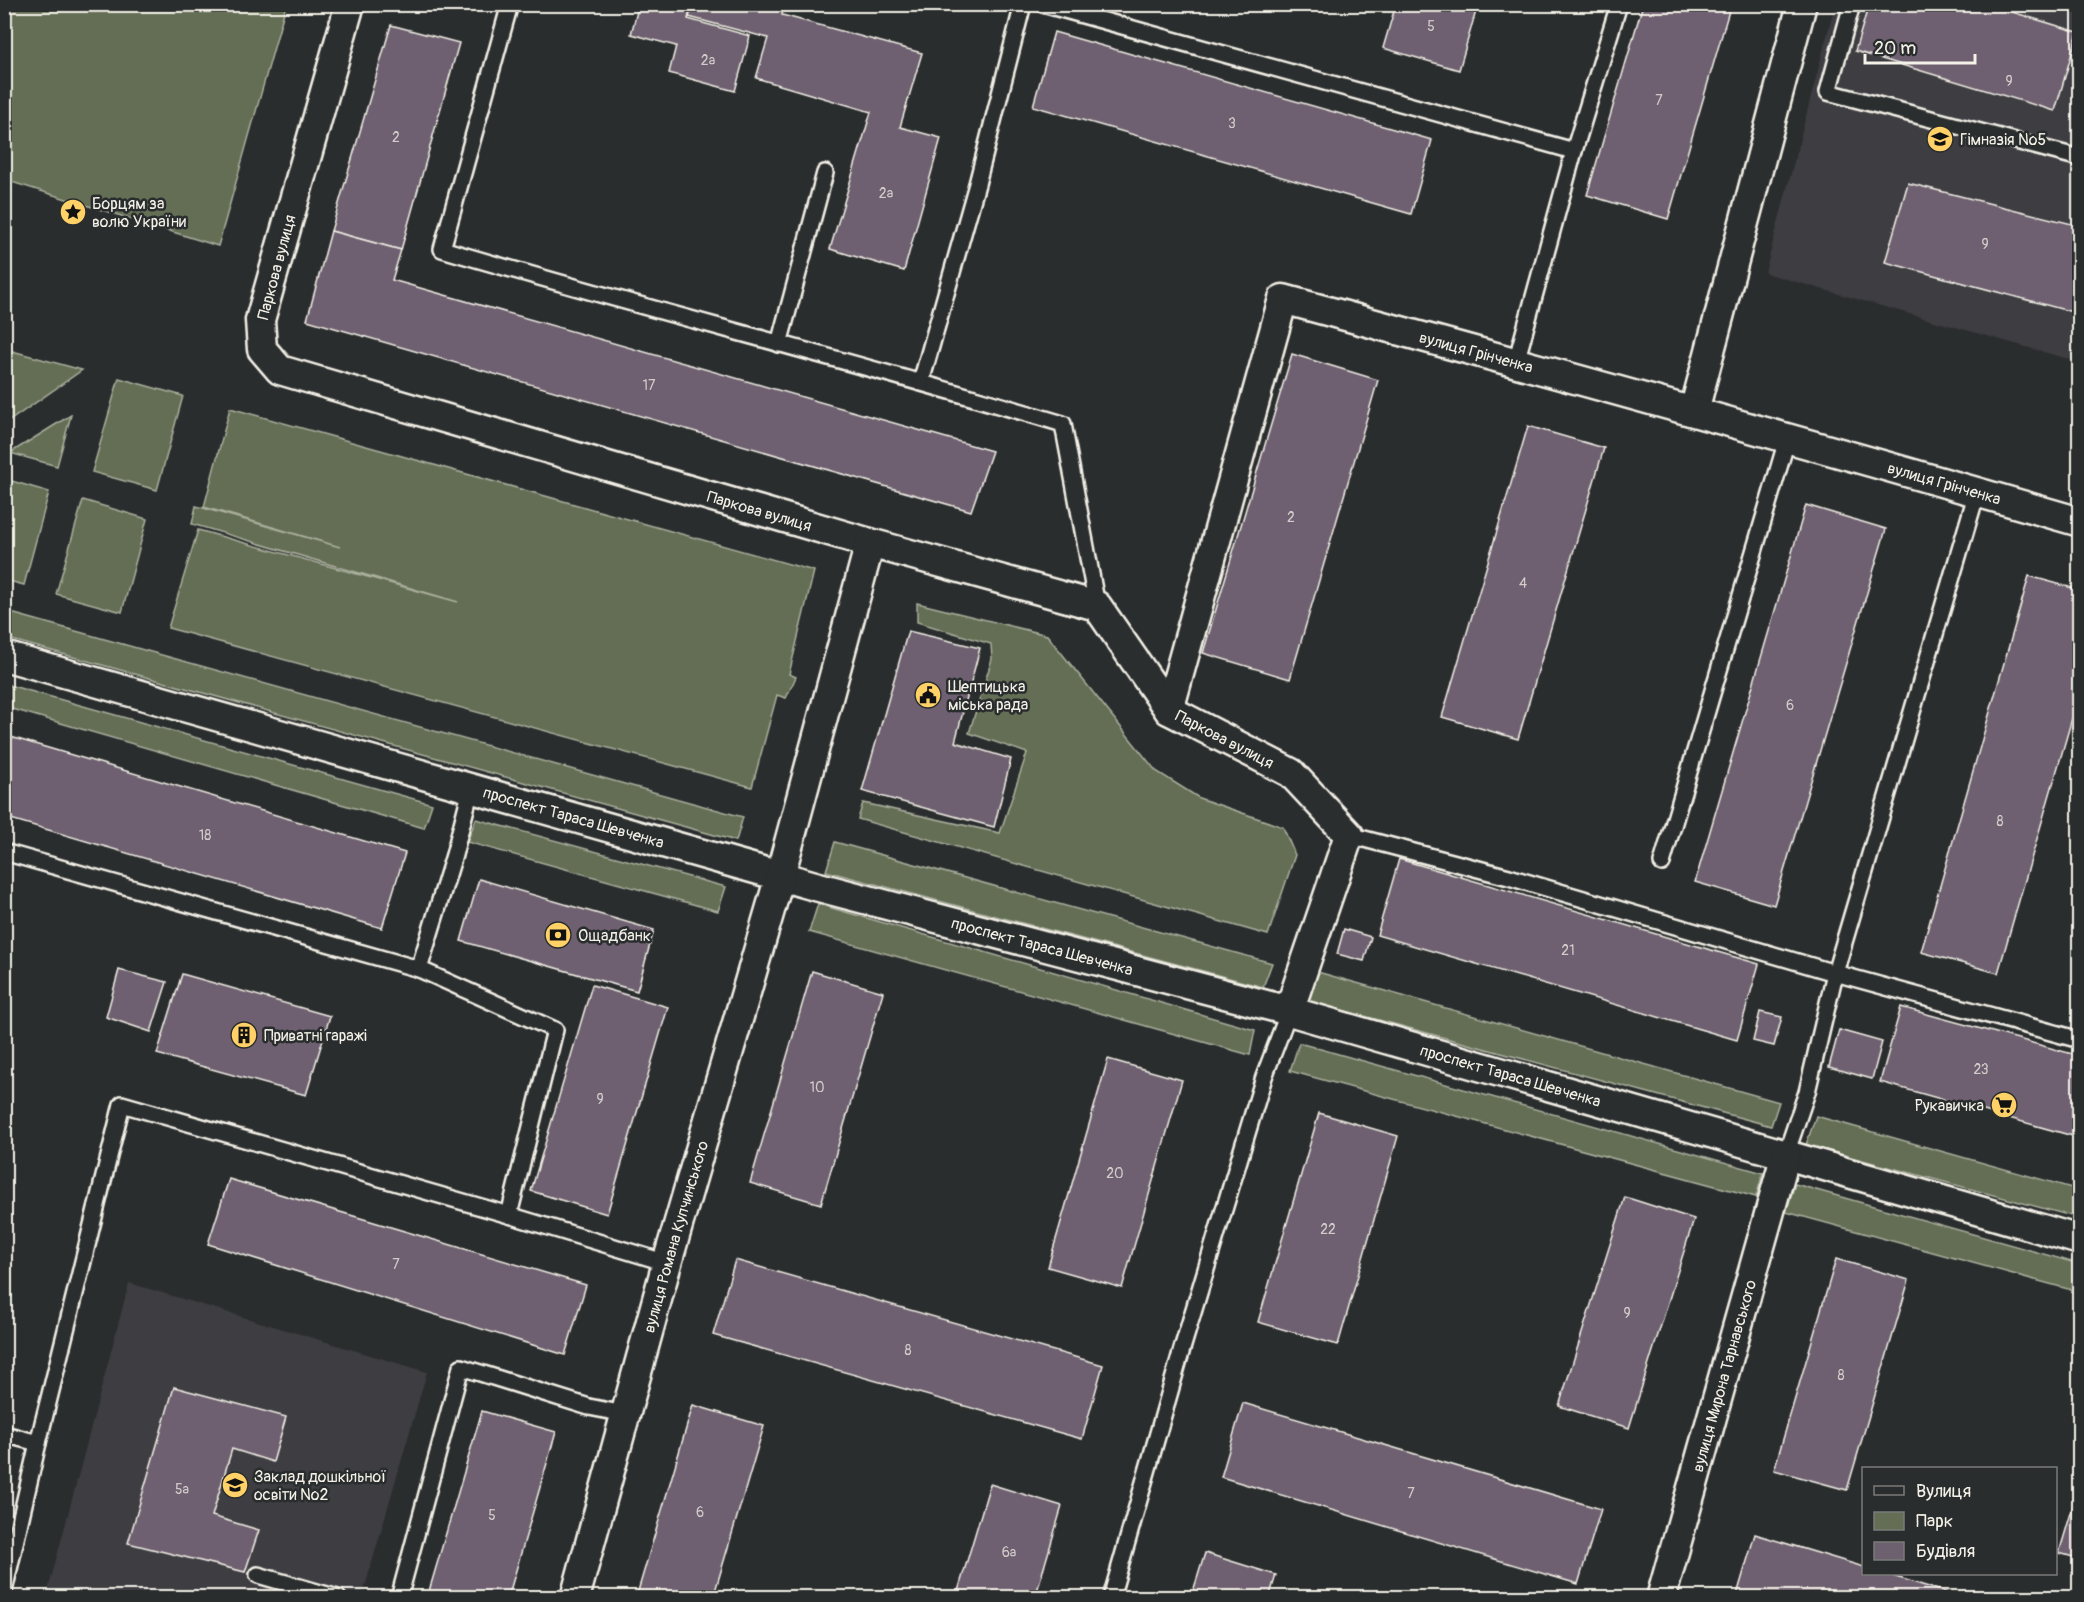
<svg xmlns="http://www.w3.org/2000/svg" width="2084" height="1602" font-family="Pangolin,sans-serif">
<style>
.built{fill:#3e3d42}
.green{fill:#636e55;stroke:#acb09e;stroke-width:1.5}
.building{fill:#6e616f;stroke:#f4f1e8;stroke-width:1.5}
.lines{fill:none;stroke-linecap:round;stroke-linejoin:round}
.lane-casing{stroke:#f4f1e8;stroke-width:20}
.street-casing{stroke:#f4f1e8;stroke-width:33}
.lane{stroke:#2a2d2e;stroke-width:15}
.street{stroke:#2a2d2e;stroke-width:28}
.labels{text-anchor:middle;stroke-width:5;stroke-linejoin:round;paint-order:stroke}
.number-label{font-size:14px;fill:#d2cdca}
.poi-label{font-size:16px;fill:#f4f1e8;stroke:#2a2d2e;text-anchor:start}
.street-label{font-size:16px;fill:#f4f1e8;stroke:#2a2d2e}
</style>
<rect width="100%" height="100%" fill="#2a2d2e"/>
<filter id="ink" filterUnits="userSpaceOnUse"><feTurbulence type="fractalNoise" baseFrequency=".0167" numOctaves="2"/><feDisplacementMap in="SourceGraphic" scale="12" xChannelSelector="R" yChannelSelector="G"/><feConvolveMatrix kernelMatrix="1 2 1 2 8 2 1 2 1" color-interpolation-filters="sRGB"/></filter>
<g filter="url(#ink)">
<!-- built -->
<g class="built">
<polygon points="1835,5 2079,5 2079,362 1765,273"/>
<polygon points="129,1283 427,1372 362,1597 46,1598"/>
</g>
<!-- green -->
<g class="green">
<polygon points="4,5 286,5 218,246 5,180"/>
<polygon points="5,349 82,370 5,424"/>
<polygon points="119,378 183,396 157,490 92,472"/>
<polygon points="230,408 814,571 789,674 796,677 786,698 777,695 752,787 168,628 198,530 458,602 192,524 196,506 340,547 204,507"/>
<polygon points="71,415 57,466 10,453"/>
<polygon points="5,479 49,492 24,585 5,580"/>
<polygon points="83,500 147,519 122,612 56,594"/>
<polygon points="917,603 1047,635 1156,771 1199,798 1283,827 1295,855 1268,935 858,819 863,803 1000,833 1027,753 969,733 992,659 991,644 917,622"/>
<polygon points="4,611 743,817 736,841 5,638"/>
<polygon points="5,684 432,804 424,828 5,707"/>
<polygon points="476,819 726,887 718,911 467,842"/>
<polygon points="835,842 1272,963 1263,987 826,871"/>
<polygon points="818,904 1255,1030 1250,1055 809,932"/>
<polygon points="1314,971 1779,1102 1771,1126 1305,1000"/>
<polygon points="1299,1043 1763,1173 1756,1197 1290,1071"/>
<polygon points="1816,1116 2079,1190 2079,1218 1806,1145"/>
<polygon points="1795,1184 2079,1264 2079,1292 1786,1212"/>
</g>
<!-- building -->
<g class="building">
<polygon points="639,4 692,4 688,19 750,36 735,91 669,73 676,46 631,34"/>
<polygon points="693,4 780,4 784,6 782,15 922,53 900,127 941,138 904,271 830,249 871,112 756,78 768,38 689,17"/>
<polygon points="1396,4 1478,4 1459,70 1383,48"/>
<polygon points="1643,4 1731,4 1668,219 1587,195"/>
<polygon points="1869,4 1986,4 2078,32 2055,111 1855,51"/>
<polygon points="391,25 459,43 401,250 331,231"/>
<polygon points="1054,32 1432,140 1411,214 1033,106"/>
<polygon points="1908,183 2080,226 2080,314 1885,262"/>
<polygon points="331,231 401,250 392,280 992,451 971,511 307,320"/>
<polygon points="1292,354 1378,380 1290,679 1203,653"/>
<polygon points="1528,426 1604,448 1518,739 1442,717"/>
<polygon points="1806,505 1886,529 1774,905 1695,882"/>
<polygon points="2029,576 2080,590 2080,691 1998,973 1921,952"/>
<polygon points="908,631 980,648 955,742 1011,759 994,827 862,791"/>
<polygon points="4,735 405,853 382,928 4,817"/>
<polygon points="1399,859 1759,964 1737,1040 1377,935"/>
<polygon points="479,879 654,930 637,991 461,941"/>
<polygon points="1344,929 1371,937 1364,961 1337,954"/>
<polygon points="119,970 167,982 151,1032 106,1017"/>
<polygon points="812,971 883,992 821,1204 750,1183"/>
<polygon points="182,974 330,1016 306,1095 157,1054"/>
<polygon points="592,985 668,1007 607,1214 531,1191"/>
<polygon points="1901,1007 2080,1056 2080,1138 1880,1082"/>
<polygon points="1760,1012 1782,1017 1774,1046 1753,1041"/>
<polygon points="1839,1030 1882,1042 1872,1079 1829,1067"/>
<polygon points="1108,1059 1182,1080 1122,1288 1048,1267"/>
<polygon points="1319,1113 1398,1136 1338,1345 1258,1322"/>
<polygon points="229,1179 586,1285 565,1355 208,1244"/>
<polygon points="1625,1197 1694,1219 1629,1428 1559,1406"/>
<polygon points="1836,1259 1909,1280 1847,1490 1774,1470"/>
<polygon points="735,1260 1103,1365 1082,1439 713,1335"/>
<polygon points="174,1387 286,1417 273,1462 232,1449 212,1516 259,1530 245,1572 128,1543"/>
<polygon points="1243,1403 1601,1509 1578,1584 1221,1477"/>
<polygon points="693,1405 764,1426 713,1598 636,1598"/>
<polygon points="482,1411 556,1432 508,1598 427,1598"/>
<polygon points="2080,1483 2080,1559 2059,1553"/>
<polygon points="990,1484 1062,1506 1035,1598 956,1598"/>
<polygon points="1755,1534 1864,1567 1864,1574 1886,1574 1965,1598 1736,1598"/>
<polygon points="1205,1553 1276,1575 1269,1598 1191,1598"/>
</g>
<g class="lines">
<defs>
<g id="lane">
<path d="M510,4L442,249C648,310 857,362 1063,424L1097,606"/>
<polyline points="1043,4 1574,151"/>
<polyline points="1852,4 1828,92 2080,158"/>
<polyline points="779,344 825,173"/>
<polyline points="1516,362 1574,151 1619,4"/>
<polyline points="921,382 977,184 1023,4"/>
<polyline points="1349,835 1509,877 1835,973 2080,1040"/>
<polyline points="4,852 419,969 555,1030 509,1215"/>
<polyline points="1662,863 1787,440"/>
<polyline points="419,969 454,855 471,789"/>
<polyline points="1786,1154 1807,1092 1835,973 1977,492"/>
<polyline points="4,1434 38,1443"/>
<polyline points="258,1575 338,1598"/>
<polyline points="4,1591 38,1443 122,1104 509,1215 667,1263"/>
<polyline points="399,1598 461,1367 589,1407 625,1414"/>
<polyline points="1111,1598 1182,1349 1264,1077 1289,1011"/>
</g>
<g id="street">
<path id="s1" d="M350,4L260,320L262,349L280,370L870,543L1097,606L1169,710L1291,773L1349,835L1289,1011"/>
<polyline points="1694,411 1802,4"/>
<path id="s2" d="M4,656C275,733 546,808 815,886L1289,1011L2080,1240"/>
<path id="s3" d="M1169,710L1283,299C1549,371 1815,445 2080,522"/>
<path id="s4" d="M575,1598L667,1263L780,876L870,543"/>
<path id="s5" d="M1661,1598L1786,1154"/>
</g>
</defs>
<!-- lane casing -->
<use href="#lane" class="lane-casing"/>
<!-- street casing -->
<use href="#street" class="street-casing"/>
<!-- lane -->
<use href="#lane" class="lane"/>
<!-- street -->
<use href="#street" class="street"/>
</g>
</g>
<!-- icons -->
<defs>
<symbol id="school-disc" viewBox="-11 -11 22 22"><circle r="9.5" fill="#ffd166" stroke="#2a2d2e"/><path d="M0-5L7-2L0 1L-7-2ZM-4 1L0 2.5L4 1V4Q0 6-4 4Z" fill="#111"/></symbol>
<symbol id="sight-disc" viewBox="-11 -11 22 22"><circle r="9.5" fill="#ffd166" stroke="#2a2d2e"/><path d="M0-6L1.8-2.2L6-1.7L2.9 1.2L3.7 5.4L0 3.3L-3.7 5.4L-2.9 1.2L-6-1.7L-1.8-2.2Z" fill="#111"/></symbol>
<symbol id="civic-disc" viewBox="-11 -11 22 22"><circle r="9.5" fill="#ffd166" stroke="#2a2d2e"/><path d="M-.6-6.5H3V-4.5H.6V-3L4-1V1h2V6H-6V1h2V-1L-.6-3ZM-1.2 2.5V6h2.4V2.5Z" fill="#111"/></symbol>
<symbol id="bank-disc" viewBox="-11 -11 22 22"><circle r="9.5" fill="#ffd166" stroke="#2a2d2e"/><path d="M-6-4H6V4H-6ZM0-2.3a2.3 2.3 0 1 0 0 4.6a2.3 2.3 0 1 0 0-4.6Z" fill="#111"/></symbol>
<symbol id="building-disc" viewBox="-11 -11 22 22"><circle r="9.5" fill="#ffd166" stroke="#2a2d2e"/><path d="M-4-6H4V6H1V3H-1V6H-4ZM-2.5-4.3h1.7v1.8h-1.7ZM.8-4.3h1.7v1.8H.8ZM-2.5-1h1.7V.8h-1.7ZM.8-1h1.7V.8H.8Z" fill="#111"/></symbol>
<symbol id="supermarket-disc" viewBox="-11 -11 22 22"><circle r="9.5" fill="#ffd166" stroke="#2a2d2e"/><path d="M-6-5.5h2.5l.6 2H6L4.5 2H-2.5L-4.4-4H-6ZM-1.5 3.2a1.3 1.3 0 1 0 .1 0ZM3 3.2a1.3 1.3 0 1 0 .1 0Z" fill="#111"/></symbol>
</defs>
<g fill-rule="evenodd">
<use href="#school-disc" x="1925" y="124" width="30" height="30"/>
<use href="#sight-disc" x="58" y="197" width="30" height="30"/>
<use href="#civic-disc" x="913" y="680" width="30" height="30"/>
<use href="#bank-disc" x="543" y="920" width="30" height="30"/>
<use href="#building-disc" x="229" y="1020" width="30" height="30"/>
<use href="#supermarket-disc" x="1989" y="1090" width="30" height="30"/>
<use href="#school-disc" x="220" y="1470" width="30" height="30"/>
</g>
<g class="labels">
<!-- number labels -->
<g class="number-label">
<text x="1431" y="31">5</text>
<text x="708" y="65">2а</text>
<text x="2009" y="86">9</text>
<text x="1659" y="105">7</text>
<text x="1232" y="128">3</text>
<text x="396" y="142">2</text>
<text x="886" y="198">2а</text>
<text x="1985" y="249">9</text>
<text x="649" y="390">17</text>
<text x="1291" y="522">2</text>
<text x="1523" y="588">4</text>
<text x="1790" y="710">6</text>
<text x="2000" y="826">8</text>
<text x="205" y="840">18</text>
<text x="1568" y="955">21</text>
<text x="1981" y="1074">23</text>
<text x="817" y="1092">10</text>
<text x="600" y="1104">9</text>
<text x="1115" y="1178">20</text>
<text x="1328" y="1234">22</text>
<text x="396" y="1269">7</text>
<text x="1627" y="1318">9</text>
<text x="908" y="1355">8</text>
<text x="1841" y="1380">8</text>
<text x="182" y="1494">5а</text>
<text x="1411" y="1498">7</text>
<text x="700" y="1517">6</text>
<text x="492" y="1520">5</text>
<text x="1009" y="1557">6а</text>
</g>
<!-- poi labels -->
<g class="poi-label">
<text x="1960" y="145">Гімназія №5</text>
<text x="92" y="209">Борцям за<tspan x="92" dy="18">волю України</tspan></text>
<text x="948" y="692">Шептицька<tspan x="948" dy="18">міська рада</tspan></text>
<text x="578" y="941">Ощадбанк</text>
<text x="264" y="1041">Приватні гаражі</text>
<text x="1984" y="1111" text-anchor="end">Рукавичка</text>
<text x="254" y="1482">Заклад дошкільної<tspan x="254" dy="18">освіти №2</tspan></text>
</g>
<!-- street labels -->
<g class="street-label">
<text transform="translate(276 267) rotate(-75)" y="6">Паркова вулиця</text>
<text dy="6" stroke="none"><textPath href="#s3" startOffset="627">вулиця Грінченка</textPath></text>
<text dy="6" stroke="none"><textPath href="#s3" startOffset="1113">вулиця Грінченка</textPath></text>
<text dy="6" stroke="none"><textPath href="#s1" startOffset="885">Паркова вулиця</textPath></text>
<text dy="6" stroke="none"><textPath href="#s1" startOffset="1425">Паркова вулиця</textPath></text>
<text dy="6" stroke="none"><textPath href="#s2" startOffset="592">проспект Тараса Шевченка</textPath></text>
<text dy="6" stroke="none"><textPath href="#s2" startOffset="1078">проспект Тараса Шевченка</textPath></text>
<text dy="6" stroke="none"><textPath href="#s2" startOffset="1564">проспект Тараса Шевченка</textPath></text>
<text dy="6" stroke="none"><textPath href="#s4" startOffset="375">вулиця Романа Купчинського</textPath></text>
<text dy="6" stroke="none"><textPath href="#s5" startOffset="231">вулиця Мирона Тарнавського</textPath></text>
</g>
</g>
<!-- margin -->
<rect width="2084" height="1602" fill="none" stroke="#2a2d2e" stroke-width="24"/>
<rect x="12" y="12" width="2060" height="1578" fill="none" stroke="#f4f1e8" stroke-width="2" filter="url(#ink)"/>
<!-- legend -->
<rect x="1862" y="1467" width="195" height="108" fill="#2a2d2e" stroke="#7b7b78" stroke-width="1.5"/>
<rect x="1874" y="1486" width="30" height="9" fill="#2a2d2e" stroke="#7b7b78" stroke-width="1.5"/>
<text x="1916" y="1497" font-size="18" fill="#f4f1e8">Вулиця</text>
<rect x="1874" y="1512" width="30" height="18" fill="#636e55" stroke="#7b7b78" stroke-width="1.5"/>
<text x="1916" y="1527" font-size="18" fill="#f4f1e8">Парк</text>
<rect x="1874" y="1542" width="30" height="18" fill="#6e616f" stroke="#7b7b78" stroke-width="1.5"/>
<text x="1916" y="1557" font-size="18" fill="#f4f1e8">Будівля</text>
<!-- scale -->
<path d="M1865 54v9h110v-9" fill="none" stroke="#f4f1e8" stroke-width="3"/>
<text x="1874" y="54" font-size="18" fill="#f4f1e8" stroke="#2a2d2e" stroke-width="4.5" paint-order="stroke">20 m</text>
</svg>
